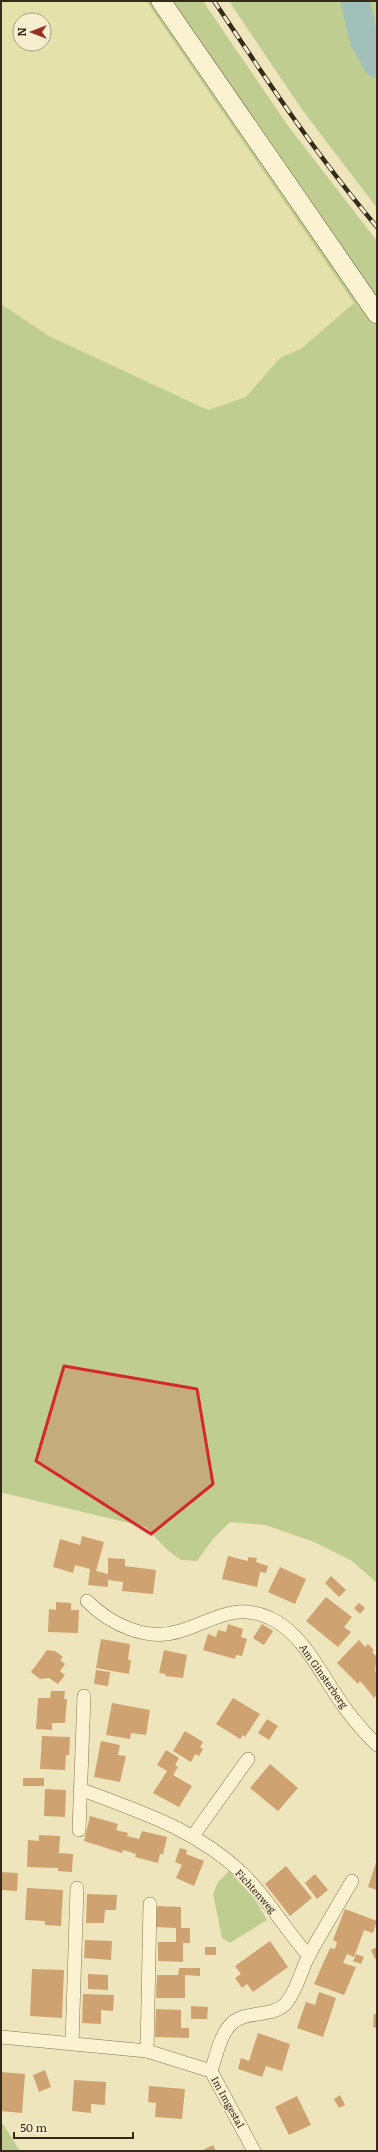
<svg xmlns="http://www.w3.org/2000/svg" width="378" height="2152" font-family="Literata,serif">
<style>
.farmland{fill:#e5e1aa;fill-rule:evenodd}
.green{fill:#c0cd91}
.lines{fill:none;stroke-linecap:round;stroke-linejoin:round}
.river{stroke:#a1c0ba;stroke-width:29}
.building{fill:#cea271}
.street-casing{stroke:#877556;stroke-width:14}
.secondary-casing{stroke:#695639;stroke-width:20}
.street{stroke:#faf2d0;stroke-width:13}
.secondary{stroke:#faf2d0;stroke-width:19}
.rail-casing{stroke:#362b1b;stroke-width:4.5}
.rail{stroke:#f6eecd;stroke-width:3;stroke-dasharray:9;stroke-linecap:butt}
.marked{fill:#d62828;fill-opacity:0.2;stroke:#d62828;stroke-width:3;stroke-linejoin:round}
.labels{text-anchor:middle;stroke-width:3;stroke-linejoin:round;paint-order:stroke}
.street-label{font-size:10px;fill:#362b1b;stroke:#f6eecd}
</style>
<rect width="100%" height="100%" fill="#efe5bd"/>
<!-- farmland -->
<path class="farmland" d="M1,1H146L354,303L302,348L280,358L246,397L208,410L49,336L1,304ZM20,20H44V44H20Z"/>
<!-- green -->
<g class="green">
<polygon points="146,1 203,1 289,127 377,241 377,1583 352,1561 314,1542 265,1525 230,1522 213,1539 197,1561 181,1560 166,1549 146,1527 3,1493 1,1495 1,304 49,336 208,410 246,397 280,358 302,348 354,303"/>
<polygon points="229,1 377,1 377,208 303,111"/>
<polygon points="229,1871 254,1898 267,1920 230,1943 222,1938 213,1894 218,1882"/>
<polygon points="1,2123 3,2124 20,2151 1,2151"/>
</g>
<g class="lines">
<!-- river -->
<polyline class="river" points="355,1 364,39 377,63"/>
</g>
<!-- building -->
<g class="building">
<polygon points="82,1536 104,1542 96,1571 108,1574 108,1558 125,1559 125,1566 156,1570 153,1594 122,1591 123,1582 108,1580 108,1587 88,1585 90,1569 75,1565 73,1573 53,1567 60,1539 80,1545"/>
<polygon points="228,1556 248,1561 248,1557 257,1558 256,1562 268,1566 266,1573 260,1572 257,1587 222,1579"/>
<polygon points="280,1567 306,1579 295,1604 268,1592"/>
<polygon points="331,1576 346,1590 339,1597 325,1583"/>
<polygon points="326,1597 352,1617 344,1627 351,1632 338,1647 306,1621"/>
<polygon points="56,1602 71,1603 71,1610 79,1610 78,1633 48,1632 49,1609 56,1610"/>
<polygon points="359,1603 365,1608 360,1614 354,1608"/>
<polygon points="228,1624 243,1629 241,1637 247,1639 242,1656 236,1655 235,1659 203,1650 208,1634 216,1637 218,1630 226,1632"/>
<polygon points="262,1624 273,1631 264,1645 253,1638"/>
<polygon points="101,1639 130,1644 128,1660 131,1660 129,1674 96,1668"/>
<polygon points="359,1640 365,1647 368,1644 374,1650 372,1652 377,1657 375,1671 377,1673 377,1694 374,1698 363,1684 360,1681 358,1684 337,1663"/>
<polygon points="47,1650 55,1651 63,1657 60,1660 65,1664 60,1671 65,1675 58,1684 49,1678 40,1679 31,1672"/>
<polygon points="164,1650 187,1655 183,1678 165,1676 166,1674 159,1673"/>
<polygon points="96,1670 110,1672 108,1686 94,1684"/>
<polygon points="51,1691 65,1691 64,1699 67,1699 65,1723 52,1723 52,1730 36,1729 38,1698 50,1698"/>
<polygon points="233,1698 260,1714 245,1737 243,1735 240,1739 216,1724"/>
<polygon points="112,1703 150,1710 146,1735 131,1733 130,1739 106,1735"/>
<polygon points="267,1719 278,1726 269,1740 258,1733"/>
<polygon points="185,1731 203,1742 200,1747 203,1749 199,1756 195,1754 191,1762 173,1751"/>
<polygon points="42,1736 70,1737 69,1755 66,1755 65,1770 40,1769"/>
<polygon points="101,1741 120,1745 118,1755 126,1756 120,1782 94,1777"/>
<polygon points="166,1750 179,1758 175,1765 178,1767 173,1775 192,1786 179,1807 153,1793 167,1771 157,1765"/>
<polygon points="270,1764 298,1788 278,1811 250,1788"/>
<rect x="23" y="1778" width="21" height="8"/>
<polygon points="45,1789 66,1790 65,1817 44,1816"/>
<polygon points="90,1816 118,1824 116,1830 128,1833 127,1836 139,1839 142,1831 167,1837 163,1854 160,1854 158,1863 135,1857 136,1854 123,1850 122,1853 84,1841"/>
<polygon points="39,1835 60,1836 59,1853 73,1854 72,1872 58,1871 58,1868 27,1867 28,1840 39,1841"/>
<polygon points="180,1848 187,1850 186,1854 204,1861 194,1886 176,1878 182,1865 175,1862"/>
<polygon points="376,1863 377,1864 377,1890 368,1887"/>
<polygon points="286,1866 312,1898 290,1916 265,1884"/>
<polygon points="1,1872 18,1873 17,1891 1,1890"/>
<polygon points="315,1874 328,1890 317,1899 305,1883"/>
<polygon points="27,1888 63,1890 61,1926 45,1925 45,1921 25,1920"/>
<polygon points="87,1894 117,1895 116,1910 105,1910 104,1923 86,1923"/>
<polygon points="157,1906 181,1907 181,1928 190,1928 190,1943 183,1943 183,1962 158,1961 158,1942 176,1942 176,1928 156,1927"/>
<polygon points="345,1909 377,1921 373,1933 364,1930 354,1957 347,1954 343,1963 356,1967 344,1995 314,1984 330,1948 335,1949 337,1942 333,1940"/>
<polygon points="85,1940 112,1941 111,1960 84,1958"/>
<polygon points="270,1941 288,1967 253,1992 247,1984 242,1988 235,1978 241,1974 235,1966"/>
<rect x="205" y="1947" width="11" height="8"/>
<polygon points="377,1947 377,1958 375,1959 371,1950"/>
<polygon points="356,1954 364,1957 361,1964 353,1961"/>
<polygon points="179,1968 200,1968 200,1976 185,1975 185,1998 156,1998 157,1975 178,1975"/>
<polygon points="32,1969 64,1970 62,2018 30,2016"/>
<polygon points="88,1974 108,1975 108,1990 88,1989"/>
<polygon points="319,1992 336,1998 323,2037 297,2028 306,2002 315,2005"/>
<polygon points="83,1994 114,1995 113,2011 101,2010 101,2024 82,2023"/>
<polygon points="191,2006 208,2007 207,2019 191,2019"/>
<polygon points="156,2009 181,2010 181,2028 189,2028 189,2038 155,2037"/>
<polygon points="374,2014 377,2014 377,2028 373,2027"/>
<polygon points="258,2033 290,2044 282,2071 266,2066 262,2077 238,2069 241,2058 249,2061"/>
<polygon points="45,2070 51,2087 39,2092 33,2075"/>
<polygon points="1,2072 25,2074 22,2113 1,2111"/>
<polygon points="74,2080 106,2082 105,2105 91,2104 91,2113 72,2111"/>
<polygon points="149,2086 185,2089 182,2119 155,2117 156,2103 148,2102"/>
<polygon points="340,2095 345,2105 339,2108 334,2099"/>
<polygon points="297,2096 311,2125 289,2135 275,2107"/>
<polygon points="213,2145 216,2151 201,2151"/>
</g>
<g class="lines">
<defs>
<g id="street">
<path d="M87,1601C110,1624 146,1642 180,1631C214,1621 233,1602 270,1618C302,1633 319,1670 338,1698C349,1715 363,1731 377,1745"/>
<path d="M80,1789C140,1812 194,1828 242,1873C268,1898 285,1930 309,1956"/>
<polyline points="79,1830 84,1696"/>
<polyline points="193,1836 248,1759"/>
<polyline points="1,2037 147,2051 211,2071 254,2151"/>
<polyline points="72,2043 77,1888"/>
<polyline points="147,2051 150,1904"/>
<path d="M211,2071C216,2057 220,2035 231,2024C246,2009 274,2019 287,2002C298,1988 301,1970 309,1955C323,1930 338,1905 352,1881"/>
</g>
<polyline id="secondary" points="161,1 377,314"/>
</defs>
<!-- street casing -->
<use href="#street" class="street-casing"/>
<!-- secondary casing -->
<use href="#secondary" class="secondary-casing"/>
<!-- street -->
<use href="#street" class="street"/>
<!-- secondary -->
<use href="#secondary" class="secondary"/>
<defs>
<path id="rail" d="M214,1C266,79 317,156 377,227"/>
</defs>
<!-- rail casing -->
<use href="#rail" class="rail-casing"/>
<!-- rail -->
<use href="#rail" class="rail"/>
</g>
<!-- marked area -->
<path class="marked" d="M64,1366L197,1389L213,1484L151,1534L36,1461Z"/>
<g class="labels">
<!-- street labels -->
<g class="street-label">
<text transform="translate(324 1676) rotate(55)" y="4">Am Ginsterberg</text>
<text transform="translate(256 1891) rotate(48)" y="4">Fichtenweg</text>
<text transform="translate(228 2102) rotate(61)" y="4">Im Imgestal</text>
</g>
</g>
<!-- border -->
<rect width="378" height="2152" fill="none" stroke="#362b1b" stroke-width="4"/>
<!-- north arrow -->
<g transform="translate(32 32) rotate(270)"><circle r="19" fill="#f6eecd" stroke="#a9a086"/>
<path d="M0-3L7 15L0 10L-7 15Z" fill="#982f24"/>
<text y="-6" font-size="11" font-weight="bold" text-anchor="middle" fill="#362b1b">N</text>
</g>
<!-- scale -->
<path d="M14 2132v6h119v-6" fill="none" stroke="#362b1b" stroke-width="2"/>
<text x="20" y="2132" font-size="12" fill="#362b1b" stroke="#f6eecd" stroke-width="3" paint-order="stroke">50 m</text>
</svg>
